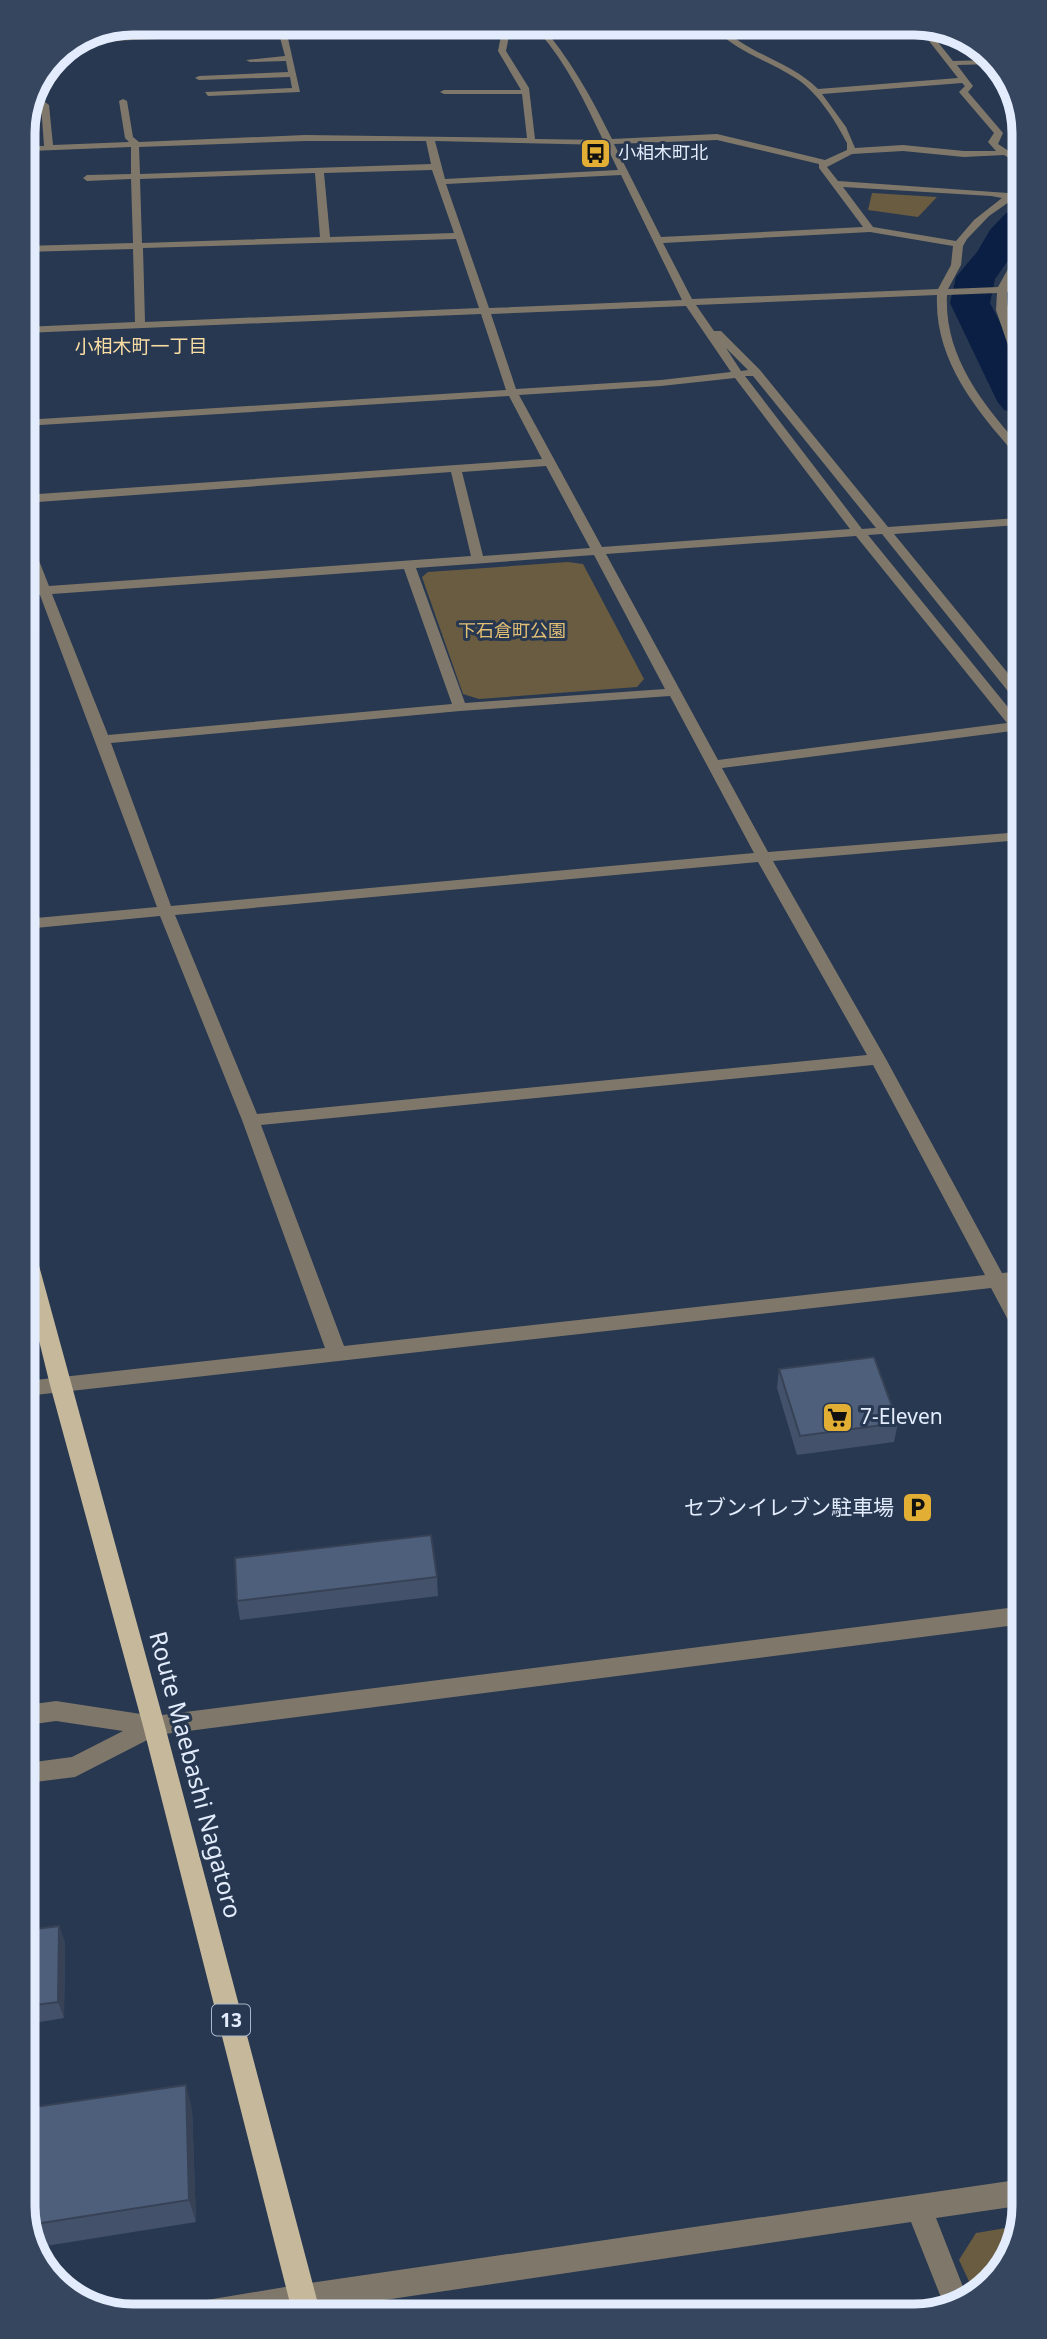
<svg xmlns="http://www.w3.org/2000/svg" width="1047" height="2339" font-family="'Noto Sans','Noto Sans JP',sans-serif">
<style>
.green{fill:#6a5c40}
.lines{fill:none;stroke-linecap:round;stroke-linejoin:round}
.river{fill:#0a1f43;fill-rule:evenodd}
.minor{fill:#7f786a;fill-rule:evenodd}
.major{fill:#c6b89b;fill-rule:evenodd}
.wall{fill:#43526a}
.shaded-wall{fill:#374256}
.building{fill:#4e5f7b;stroke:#374256;stroke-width:2}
.labels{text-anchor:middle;stroke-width:6;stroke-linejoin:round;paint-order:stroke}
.far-poi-label{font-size:18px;fill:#e2ecfc;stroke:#283851;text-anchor:start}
.far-park-label{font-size:18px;fill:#e3bf73;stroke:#283851}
.far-neighbourhood-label{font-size:19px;fill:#f9dda3;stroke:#283851}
.shield{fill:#283851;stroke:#aab6c9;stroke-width:2}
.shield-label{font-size:19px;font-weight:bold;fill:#e2ecfc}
.poi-label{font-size:21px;fill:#e2ecfc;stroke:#283851;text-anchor:start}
.near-street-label{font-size:24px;fill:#e2ecfc;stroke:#283851}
.rim{fill:none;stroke:#e2ecfc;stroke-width:9}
</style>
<rect width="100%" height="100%" fill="#283851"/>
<!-- green -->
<g class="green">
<polygon points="872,193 937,197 918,217 868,210"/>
<polygon points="568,562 583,564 644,679 637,687 479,699 463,694 422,577 428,572"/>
<polygon points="1018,2226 1005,2268 974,2292 959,2260 976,2233"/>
</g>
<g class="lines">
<!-- river -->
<polygon class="river" points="1019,210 1019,245 995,279 990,303 1019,359 1019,414 1004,410 997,401 950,303 956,277 977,252 990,230 1006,213"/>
<!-- minor -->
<g class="minor">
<path d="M419,23L535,27L531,23H539C570,58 591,97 612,139L717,134L825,160L847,150V143C835,120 818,93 797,79C767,59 733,52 710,23H718C745,54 789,60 818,89L958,78L915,23L923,24L930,32L943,31L951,34L933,36L953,61L991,60L994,64L957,65L973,86L968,92L1003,133L998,144L1018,157V163L1004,155L964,157L903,151L852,154L827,167L838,181L1008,193L1019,188V195L989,216L967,239L963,246L961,265L948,289L998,287L1014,258L1019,255V267L1008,286H1019V292H1007C1006,318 1019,340 1019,366L1014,363L996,310L997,293L947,295C944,355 981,402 1019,445V455L1015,454C975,409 934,359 937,295L696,305L714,331H721L760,370L888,527L1019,518V525L894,534L1020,688V701L1015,700L882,534L868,535L1020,722V735L1012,731L722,768L768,852L1020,832V840L773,861L886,1059L1002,1273L1022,1271V1285L1009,1286L1022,1310V1335L1015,1333L991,1288L26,1396V1381L325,1348L242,1120L160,916L25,929V919L157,907L40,595L24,596V588L37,587L24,554V534L30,538L49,586L471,556L451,472L24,503V495L542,459L509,396L24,426V420L506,390L481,314L24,333V327L135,322L133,249L23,252V246L133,243L131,179L87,181L83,178L87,175L131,174V147L30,151L31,197L26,200L23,199V146H44L41,105L45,102L49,105L53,145L129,142L125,138L119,101L123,99L127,101L133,137L139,142L305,135L527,138L522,94H444L440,92L444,90H521L498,51L502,31L422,27L287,34L300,92L208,96L205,92L292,88L290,77L199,80L195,78L199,76L288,72L286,61L250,62L246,60L285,56L279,34L85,42L95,38ZM510,31L539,32C567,64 585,102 603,140L535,139L529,88L506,51ZM962,83L965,86L959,92L994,133L988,142L996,151H964L903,145L855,148L846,127L822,94ZM717,140L819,164V168L863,227L661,237L614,144ZM305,141H426L431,164L140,174L139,147ZM435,141L606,145L618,170L445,179ZM432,170L454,233L330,237L324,173ZM315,173L320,237L142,243L140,179ZM621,175L682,300L489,308L446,184ZM843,187L991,196L1002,198L974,220L956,241L873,227ZM870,232L953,246L951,265L938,289L692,299L663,243ZM456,239L479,308L145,322L143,248ZM686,306L731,372L661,380L516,389L491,314ZM726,348L748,370L741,371ZM745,376H753L876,528L862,529ZM735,378L850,529L602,547L519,395L661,386ZM546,466L590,548L483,556L462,472ZM856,536L1007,723L718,760L606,554ZM594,555L665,689L465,703L416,568ZM404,569L452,704L108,735L52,594ZM670,696L754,853L171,906L111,743L460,711ZM758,862L867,1055L257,1114L175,915ZM873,1065L985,1275L344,1346L261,1125Z"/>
<polygon points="1023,1606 1023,1624 157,1735 75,1777 27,1783 27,1763 72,1757 123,1731 56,1721 27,1725 27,1705 56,1701 154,1716"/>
<polygon points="1024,2179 1024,2205 936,2218 967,2297 950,2310 946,2310 911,2222 283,2315 187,2315 191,2305 201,2301 303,2284"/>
</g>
<!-- major -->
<polygon class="major" points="26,1244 32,1246 35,1251 165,1726 321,2315 293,2315 143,1726 50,1385 26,1288"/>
</g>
<!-- wall -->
<g class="wall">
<polygon points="779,1369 898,1423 894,1442 797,1455 777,1388"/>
<polygon points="437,1577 438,1596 240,1620 237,1601"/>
<polygon points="59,1926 65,1943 64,2018 28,2024 28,1930"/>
<polygon points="28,2108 192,2109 196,2222 33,2248 29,2242"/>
</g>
<!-- shaded-wall -->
<g class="shaded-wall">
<polygon points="59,1926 65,1943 64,2018 58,2002"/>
<polygon points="186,2085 192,2109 196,2222 189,2200"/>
</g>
<!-- building -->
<g class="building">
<polygon points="874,1357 898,1423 800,1436 779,1369"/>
<polygon points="431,1535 437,1577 237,1601 235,1558"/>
<polygon points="59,1926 58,2002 28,2006 28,1930"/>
<polygon points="186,2085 189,2200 29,2225 28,2108"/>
</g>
<!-- icons -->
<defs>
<symbol id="bus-square" viewBox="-11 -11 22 22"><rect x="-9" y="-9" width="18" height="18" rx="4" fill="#e2af34" stroke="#283851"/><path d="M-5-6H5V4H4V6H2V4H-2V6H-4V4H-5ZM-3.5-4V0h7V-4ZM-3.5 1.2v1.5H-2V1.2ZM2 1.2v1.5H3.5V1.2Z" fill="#111"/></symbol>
<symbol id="supermarket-square" viewBox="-11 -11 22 22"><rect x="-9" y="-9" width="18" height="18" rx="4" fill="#e2af34" stroke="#283851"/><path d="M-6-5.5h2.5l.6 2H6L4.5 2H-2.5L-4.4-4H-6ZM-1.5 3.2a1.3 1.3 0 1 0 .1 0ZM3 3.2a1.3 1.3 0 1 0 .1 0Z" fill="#111"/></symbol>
<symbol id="parking-square" viewBox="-11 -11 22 22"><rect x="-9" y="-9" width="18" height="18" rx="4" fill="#e2af34" stroke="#283851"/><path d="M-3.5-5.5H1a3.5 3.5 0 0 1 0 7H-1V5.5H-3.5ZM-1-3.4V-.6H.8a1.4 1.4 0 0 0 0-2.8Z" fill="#111"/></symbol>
</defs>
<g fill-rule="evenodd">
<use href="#bus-square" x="578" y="136" width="35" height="35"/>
<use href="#supermarket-square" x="820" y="1400" width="35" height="35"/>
<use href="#parking-square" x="900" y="1490" width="35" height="35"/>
</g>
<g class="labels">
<!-- far-poi labels -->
<g class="far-poi-label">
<text x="618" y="159">小相木町北</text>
</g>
<!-- far-park labels -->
<g class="far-park-label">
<text x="512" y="637">下石倉町公園</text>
</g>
<!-- far-neighbourhood labels -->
<g class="far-neighbourhood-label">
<text x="141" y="353">小相木町一丁目</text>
</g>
<!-- shield labels -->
<rect class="shield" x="212" y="2004.5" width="38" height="31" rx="5"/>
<g class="shield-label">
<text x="231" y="2027">13</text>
</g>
<!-- poi labels -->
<g class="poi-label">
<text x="860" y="1424">7-Eleven</text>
<text x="894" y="1515" text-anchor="end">セブンイレブン駐車場</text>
</g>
<!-- near-street labels -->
<g class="near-street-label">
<text transform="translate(195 1775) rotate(75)" y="8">Route Maebashi Nagatoro</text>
</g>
</g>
<!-- crop -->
<path d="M0 0H1047V2339H0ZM133 35H914A98 98 0 0 1 1012 133V2206A98 98 0 0 1 914 2304H133A98 98 0 0 1 35 2206V133A98 98 0 0 1 133 35Z" fill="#37465f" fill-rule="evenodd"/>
<path class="rim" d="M133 35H914A98 98 0 0 1 1012 133V2206A98 98 0 0 1 914 2304H133A98 98 0 0 1 35 2206V133A98 98 0 0 1 133 35Z"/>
</svg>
